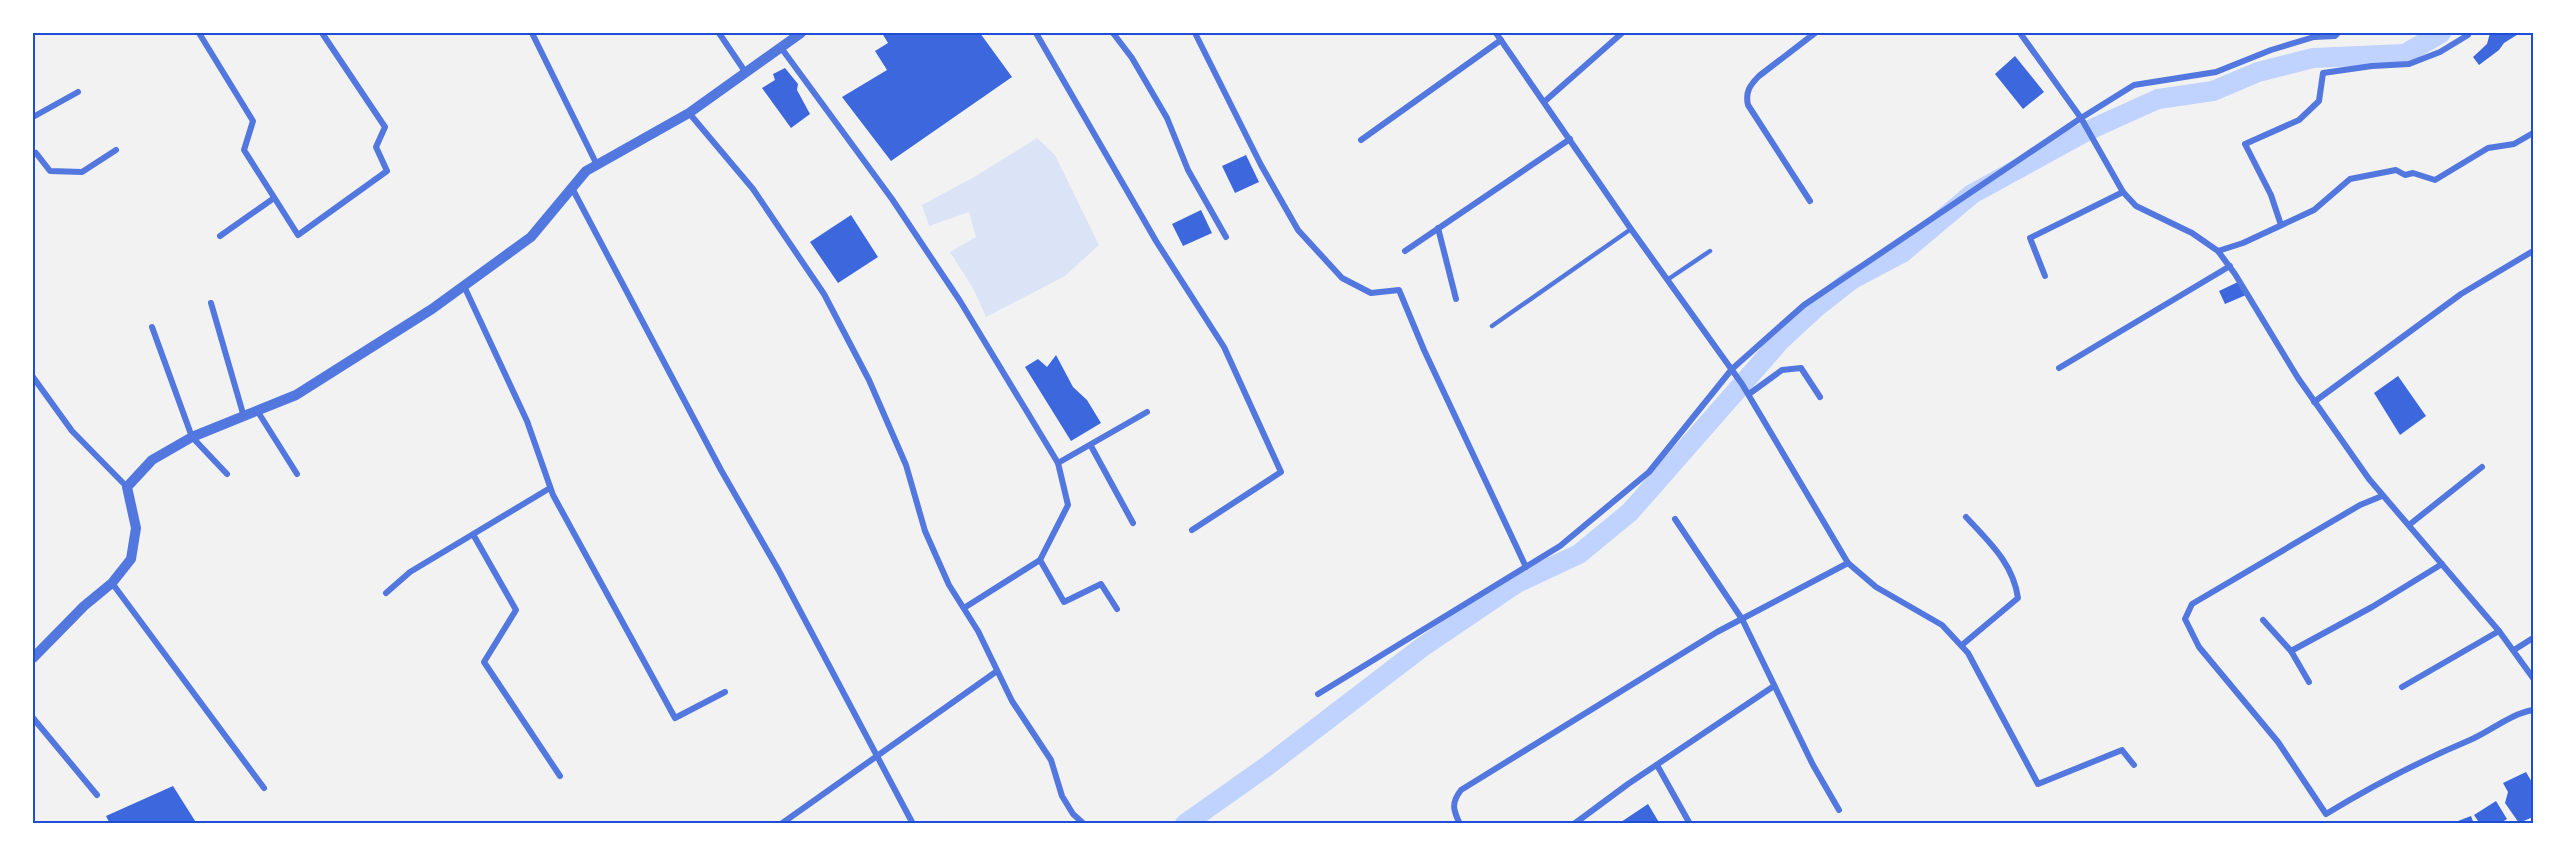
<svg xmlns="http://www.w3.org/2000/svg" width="2566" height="857" font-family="'DejaVu Sans',sans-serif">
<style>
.green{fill:#dbe4f7}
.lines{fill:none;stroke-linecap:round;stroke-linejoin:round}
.canal{stroke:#bfd3fe;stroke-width:20}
.building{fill:#3d67dc}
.service{stroke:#5277de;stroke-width:4.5}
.minor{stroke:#5277de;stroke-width:6}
.tertiary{stroke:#5277de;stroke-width:10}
.neatline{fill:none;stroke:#1d4ed8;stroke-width:2}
</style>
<rect width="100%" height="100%" fill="#f2f2f2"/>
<!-- green -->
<polygon class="green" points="1037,138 1055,155 1099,245 1065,276 986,317 974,290 950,252 976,237 969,212 929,226 922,205 976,176"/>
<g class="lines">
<!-- canal -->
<polyline class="canal" points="1185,824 1267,766 1421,648 1517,583 1579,554 1630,512 1780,341 1819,305 1851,280 1902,253 1972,194 2087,131 2158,99 2213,91 2258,72 2313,58 2405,54 2441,33"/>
</g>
<!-- building -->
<g class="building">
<polygon points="882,33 980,33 1012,77 891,161 842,97 887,70 875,51 888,43"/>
<polygon points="2490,33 2520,33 2504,43 2499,50 2479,65 2473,57 2487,44"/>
<polygon points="2015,56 2044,92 2023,109 1995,74"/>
<polygon points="785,68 798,84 797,90 810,114 791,128 762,88 775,80 773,74"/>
<polygon points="1246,155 1259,182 1235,193 1222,166"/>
<polygon points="1201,210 1212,233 1183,246 1172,224"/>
<polygon points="851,215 878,257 838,283 810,242"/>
<polygon points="2238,282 2246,295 2225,304 2219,291"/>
<polygon points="1056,355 1073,387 1087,400 1101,423 1071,441 1025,367 1038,359 1047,367"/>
<polygon points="2398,376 2426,416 2400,435 2374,393"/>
<polygon points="2526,772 2533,784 2533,817 2519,823 2505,803 2508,792 2503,783"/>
<polygon points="173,786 197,824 110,824 106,816"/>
<polygon points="2496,801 2507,819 2499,824 2480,824 2474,815"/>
<polygon points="1648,804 1660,824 1618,824"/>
<polygon points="2471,816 2474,824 2450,824"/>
</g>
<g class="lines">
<!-- service -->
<g class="service">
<polyline points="1667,280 1710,251"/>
<polyline points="1492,326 1631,229"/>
</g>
<!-- minor -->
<g class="minor">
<polyline points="199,33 253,121 244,150 298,235 387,171 376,147 385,127 322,33"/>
<polyline points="532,33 597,165"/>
<polyline points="719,33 746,73"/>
<polyline points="1036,33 1156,241 1224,347 1281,472 1192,530"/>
<polyline points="1113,33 1132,58 1167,118 1188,170 1226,237"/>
<polyline points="1195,33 1261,165 1298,230 1342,278 1371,293 1399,290 1424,350 1526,567"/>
<polyline points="1496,33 1631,229 1742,384 1848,563 1876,587 1942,625 1968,653 2038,784 2122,750 2134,765"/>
<polyline points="2020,33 2081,118 2123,192 2136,206 2192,233 2218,251 2235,274 2298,378 2369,479 2499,631 2533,678"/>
<polyline points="782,49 892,199 960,301 1058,463 1068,505 1040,560 964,608"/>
<polyline points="1544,102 1622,33"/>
<polyline points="689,113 753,189 824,294 869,380 906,465 925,531 949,585 978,631 1012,701 1051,760 1062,796 1073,814 1084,824"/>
<polyline points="33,117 78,92"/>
<polyline points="1361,140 1501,40"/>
<polyline points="36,153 50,171 82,172 116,150"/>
<polyline points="572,188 721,470 779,571 913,824"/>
<path d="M1810,201L1748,105C1745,92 1750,85 1759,76L1815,33"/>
<polyline points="2281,225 2271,195 2245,144 2299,120 2319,101 2323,73 2372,66 2409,64 2440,52 2468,35"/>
<polyline points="1438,228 1456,299"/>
<polyline points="220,236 274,198"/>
<polyline points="1405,251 1570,139"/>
<polyline points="2218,251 2243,243 2314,210 2350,179 2396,170 2405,175 2413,173 2435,180 2488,148 2514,144 2533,133"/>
<polyline points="2045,276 2030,238 2123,192"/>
<polyline points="464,286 527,421 553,495 675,718 725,692"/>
<polyline points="211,303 244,417"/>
<polyline points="152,327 192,437 227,474"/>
<polyline points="2059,368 2230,266"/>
<polyline points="33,377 72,431 127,487"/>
<polyline points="1749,394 1782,370 1801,368 1820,397"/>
<polyline points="2314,402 2461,294 2533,251"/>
<polyline points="258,412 297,474"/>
<polyline points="1091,446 1133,523"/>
<polyline points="1058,463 1147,412"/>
<path d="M2382,496L2360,505L2192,604L2185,619L2199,647L2278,742L2326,814C2372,786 2420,761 2470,740C2491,731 2510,714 2533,710"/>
<polyline points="1675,519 1742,619 1813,765 1839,810"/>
<polyline points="2409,525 2482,467"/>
<polyline points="474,536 516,610 484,662 560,776"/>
<polyline points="1040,560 1064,602 1101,584 1117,609"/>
<polyline points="112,583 264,788"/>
<polyline points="386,593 410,572 550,488"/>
<polyline points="2263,620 2291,651 2309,682"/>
<path d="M1962,645L2018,598C2013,563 1989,542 1966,517"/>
<polyline points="2514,650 2533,638"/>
<polyline points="2291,651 2372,607 2442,564"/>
<polyline points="2402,687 2499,631"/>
<polyline points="1318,694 1560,546 1649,472 1732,369 1804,305 2081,118 2134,85 2216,72 2271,50 2314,37 2335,36 2338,33"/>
<polyline points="33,718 97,795"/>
<polyline points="1657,765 1690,824"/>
<polyline points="781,824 997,671"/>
<path d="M1460,824C1453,810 1451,803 1461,790L1717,632L1848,563"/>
<polyline points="1574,824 1628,784 1774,686"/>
<polyline points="2531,824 2533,823"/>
</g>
<!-- tertiary -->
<polyline class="tertiary" points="33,658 84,606 112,583 131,559 136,528 127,487 152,460 192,437 296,395 432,309 531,237 586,171 689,113 801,33"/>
</g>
<!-- border -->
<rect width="2566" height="857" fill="none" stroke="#ffffff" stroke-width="69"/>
<rect x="34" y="34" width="2498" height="788" class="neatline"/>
</svg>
